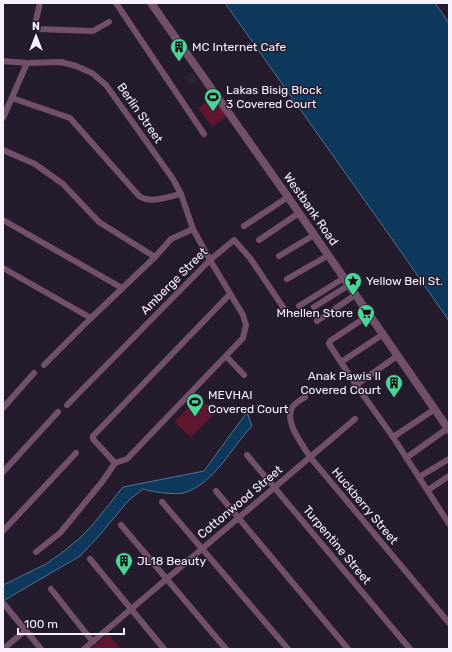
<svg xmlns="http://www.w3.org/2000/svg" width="452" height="652" font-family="Rubik,sans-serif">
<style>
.built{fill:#2d2139}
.green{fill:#5f162e}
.water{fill:#0f395c;stroke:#55708d}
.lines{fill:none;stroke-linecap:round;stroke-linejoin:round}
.minor{stroke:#725069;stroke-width:6}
.tertiary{stroke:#725069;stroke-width:8}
.labels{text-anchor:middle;stroke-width:3;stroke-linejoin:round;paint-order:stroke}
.poi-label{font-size:12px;fill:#f7f1fe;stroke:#241b2d;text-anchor:start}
.street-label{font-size:12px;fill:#f7f1fe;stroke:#241b2d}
</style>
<rect width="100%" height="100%" fill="#241b2d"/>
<!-- built -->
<polygon class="built" points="192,71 198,80 190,85 184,77"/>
<!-- green -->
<g class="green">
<polygon points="214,97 227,116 212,127 198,108"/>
<polygon points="199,397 216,412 191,437 174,422"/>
<polygon points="108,634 121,649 91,649"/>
</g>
<!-- water -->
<g class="water">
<polygon points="225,3 435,3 449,23 449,321 409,263"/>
<path d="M247,412L252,426C231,448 215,483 184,493C176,495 151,492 143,489L129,500L98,537L80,556L3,601V585L46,564L64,551L81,537L95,522L123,487L204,471Z"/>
</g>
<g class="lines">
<!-- minor -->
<g class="minor">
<polyline points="40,3 35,24 37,29 93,31 109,22"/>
<polyline points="116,3 204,134"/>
<polyline points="3,61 27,63 61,62 76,66 92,73 106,85 173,179 181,194 193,229 210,260 243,315 246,325 243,338 127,459 115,463"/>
<path d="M12,98L70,118L139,196C151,204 167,197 181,194"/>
<polyline points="3,118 27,63"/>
<polyline points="3,150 35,164 63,184 99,222 155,257"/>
<polyline points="3,220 122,288"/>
<polyline points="244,226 288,197"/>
<polyline points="259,240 299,213"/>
<polyline points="279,256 314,235"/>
<polyline points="3,268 91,318"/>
<polyline points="287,279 329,255"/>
<polyline points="299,306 344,278"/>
<polyline points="314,307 349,285"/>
<polyline points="369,315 330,341 329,344 356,385 393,437 449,524"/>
<polyline points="317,321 355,295"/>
<polyline points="226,356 244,375"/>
<polyline points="341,362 382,335"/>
<polyline points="44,365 91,318 155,257 171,239 193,229"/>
<polyline points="356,385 397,356"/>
<path d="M305,397C301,400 294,403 292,408C284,422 303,445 310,457L449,623"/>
<polyline points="67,405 210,260 234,240 250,258 287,313"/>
<polyline points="3,408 34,373"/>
<polyline points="393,437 435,409"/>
<polyline points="247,455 410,649"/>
<polyline points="406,458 448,428"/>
<polyline points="115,463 93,439 93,436 230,294"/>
<polyline points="3,472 58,412"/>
<polyline points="419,477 449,459"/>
<polyline points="428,490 449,476"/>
<polyline points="216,491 348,649"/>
<polyline points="162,502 288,649"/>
<polyline points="121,525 226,649"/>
<polyline points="3,531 76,453"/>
<polyline points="36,552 60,533 102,482 115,463"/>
<polyline points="90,559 164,649"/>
<polyline points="51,589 93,642"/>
<polyline points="3,603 41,649"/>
<polyline points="3,649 25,631"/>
<polyline points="84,649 355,419"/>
</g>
<!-- tertiary -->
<polyline class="tertiary" points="151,3 288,197 449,430"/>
</g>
<!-- icons -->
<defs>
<symbol id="building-pin" viewBox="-11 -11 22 30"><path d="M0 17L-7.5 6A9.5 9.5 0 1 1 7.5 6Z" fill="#4ed399" stroke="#241b2d"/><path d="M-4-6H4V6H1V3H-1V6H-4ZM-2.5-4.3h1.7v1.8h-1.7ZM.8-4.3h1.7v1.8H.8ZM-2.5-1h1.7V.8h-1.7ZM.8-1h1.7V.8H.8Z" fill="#111"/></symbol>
<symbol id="stadium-pin" viewBox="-11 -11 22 30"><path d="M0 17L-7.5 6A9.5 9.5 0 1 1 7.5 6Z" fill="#4ed399" stroke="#241b2d"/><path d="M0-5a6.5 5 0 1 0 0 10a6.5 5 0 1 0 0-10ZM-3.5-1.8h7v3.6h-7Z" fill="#111"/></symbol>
<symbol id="sight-pin" viewBox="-11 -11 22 30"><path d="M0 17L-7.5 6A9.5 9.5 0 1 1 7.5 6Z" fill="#4ed399" stroke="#241b2d"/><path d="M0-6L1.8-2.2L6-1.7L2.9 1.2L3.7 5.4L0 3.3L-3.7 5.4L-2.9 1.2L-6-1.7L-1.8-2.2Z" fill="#111"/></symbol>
<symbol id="supermarket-pin" viewBox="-11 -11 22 30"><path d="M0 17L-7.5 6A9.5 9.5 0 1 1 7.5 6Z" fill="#4ed399" stroke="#241b2d"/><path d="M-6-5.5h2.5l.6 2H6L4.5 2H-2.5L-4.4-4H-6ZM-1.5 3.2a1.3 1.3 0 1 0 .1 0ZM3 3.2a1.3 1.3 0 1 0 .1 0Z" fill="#111"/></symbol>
</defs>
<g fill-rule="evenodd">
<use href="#building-pin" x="169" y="37" width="20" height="27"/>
<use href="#stadium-pin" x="203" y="87" width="20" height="27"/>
<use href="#sight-pin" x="343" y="271" width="20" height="27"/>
<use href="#supermarket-pin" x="356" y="303" width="20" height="27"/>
<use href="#building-pin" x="384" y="373" width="20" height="27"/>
<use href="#stadium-pin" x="185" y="392" width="20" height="27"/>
<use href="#building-pin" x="114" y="551" width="20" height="27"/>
</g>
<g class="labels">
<!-- poi labels -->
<g class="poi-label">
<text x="192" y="51">MC Internet Cafe</text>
<text x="226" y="94">Lakas Bisig Block<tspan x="226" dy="14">3 Covered Court</tspan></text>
<text x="366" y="285">Yellow Bell St.</text>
<text x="353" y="317" text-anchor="end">Mhellen Store</text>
<text x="381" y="380" text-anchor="end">Anak Pawis II<tspan x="381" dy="14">Covered Court</tspan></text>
<text x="208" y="399">MEVHAI<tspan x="208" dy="14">Covered Court</tspan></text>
<text x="137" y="565">JL18 Beauty</text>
</g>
<!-- street labels -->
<g class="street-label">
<text transform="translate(140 113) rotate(55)" y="4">Berlin Street</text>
<text transform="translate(311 209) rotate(55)" y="4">Westbank Road</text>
<text transform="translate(174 281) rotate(-45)" y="4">Amberge Street</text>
<text transform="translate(240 502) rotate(-40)" y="4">Cottonwood Street</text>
<text transform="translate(365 506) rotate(50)" y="4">Huckberry Street</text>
<text transform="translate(337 545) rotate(50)" y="4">Turpentine Street</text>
</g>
</g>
<!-- border -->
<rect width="452" height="652" fill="none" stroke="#f7f1fe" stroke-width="8"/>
<!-- north arrow -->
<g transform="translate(36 36)" stroke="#241b2d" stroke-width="3" paint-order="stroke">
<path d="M0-3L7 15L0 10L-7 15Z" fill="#f7f1fe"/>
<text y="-6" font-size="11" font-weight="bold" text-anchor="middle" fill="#f7f1fe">N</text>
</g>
<!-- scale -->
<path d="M18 628v6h106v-6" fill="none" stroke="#f7f1fe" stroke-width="2"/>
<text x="24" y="628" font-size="12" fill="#f7f1fe" stroke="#241b2d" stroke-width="3" paint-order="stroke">100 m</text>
</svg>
